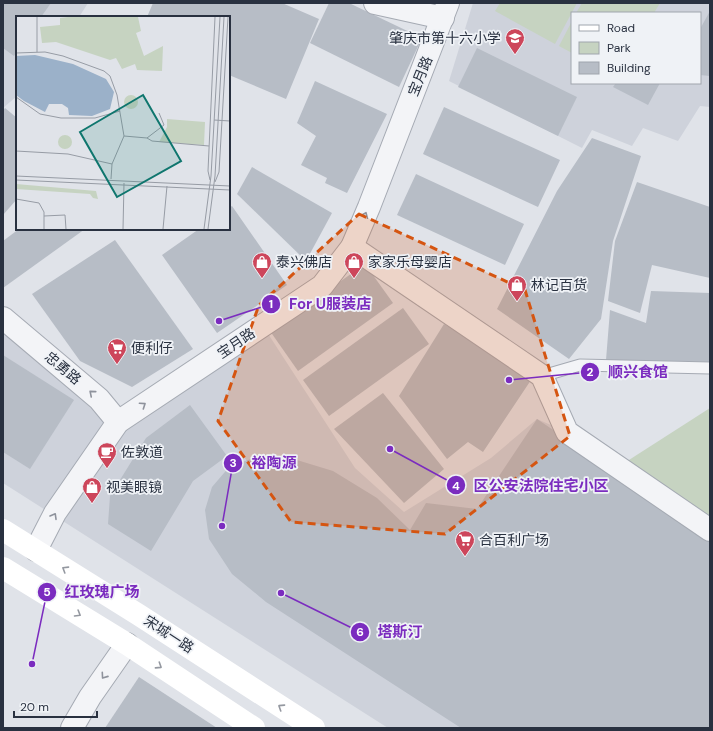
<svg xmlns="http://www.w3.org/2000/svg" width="713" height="731" font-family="'DM Sans','Noto Sans SC',sans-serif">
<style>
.built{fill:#ced2db;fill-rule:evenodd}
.green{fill:#c6d3c1}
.building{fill:#b7bdc6}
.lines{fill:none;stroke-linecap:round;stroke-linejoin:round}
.lane-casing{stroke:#a5aab3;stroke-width:13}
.street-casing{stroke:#a5aab3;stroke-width:24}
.lane{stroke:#f3f4f7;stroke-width:11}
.street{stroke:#f3f4f7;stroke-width:22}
.secondary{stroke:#fff;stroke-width:22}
.oneway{stroke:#8e929c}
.oneway2{stroke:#9498a0}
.marked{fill:#d55511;fill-opacity:0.2;stroke:#d55511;stroke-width:3;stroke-dasharray:8 5;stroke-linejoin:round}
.labels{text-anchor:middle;stroke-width:3.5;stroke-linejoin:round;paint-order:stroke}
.poi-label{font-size:14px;fill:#293140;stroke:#eff2f6;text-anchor:start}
.street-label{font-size:14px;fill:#293140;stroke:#eff2f6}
.inset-road{fill:none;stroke:#979ca5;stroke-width:1}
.view{fill:#0f766e;fill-opacity:0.15;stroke:#0f766e;stroke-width:2}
.inset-edge{fill:none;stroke:#293140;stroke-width:2}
.leader{fill:none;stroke:#7b2cbf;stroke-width:1.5}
.callout-dot{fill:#7b2cbf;stroke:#eff2f6;stroke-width:1.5}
.mark-label{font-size:12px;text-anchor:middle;font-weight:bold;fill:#fff}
.callout-label{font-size:15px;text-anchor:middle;font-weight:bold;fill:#7b2cbf;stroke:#eff2f6;stroke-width:3.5;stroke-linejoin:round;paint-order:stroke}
</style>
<rect width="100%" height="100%" fill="#e0e3e9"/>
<!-- built -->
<g class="built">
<polygon points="3,3 88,3 79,17 17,17 17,96 3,108"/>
<path d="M473,3H710V107L700,106L678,141L643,128L632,146L592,130L582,148L449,81ZM572,13H700V83H572Z"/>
<polygon points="3,318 118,422 263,326 355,468 404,512 491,458 537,419 567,432 710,728 388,728 3,483"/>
</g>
<!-- green -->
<g class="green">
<polygon points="500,3 577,3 555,44 495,11"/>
<polygon points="582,3 660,3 654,13 576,13"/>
<polygon points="572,21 572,53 559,46"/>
<polygon points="710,408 710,530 618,467"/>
</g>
<!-- building -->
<g class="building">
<polygon points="3,3 51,3 41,17 17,17 17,51 14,56 3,48"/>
<polygon points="153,3 282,3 319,19 286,99 229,75 229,17 147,17"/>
<polygon points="329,3 349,3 422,38 399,87 310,43"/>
<polygon points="710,11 710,76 700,75 700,29"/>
<polygon points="477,48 577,97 558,136 458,87"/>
<polygon points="315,81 387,114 347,193 325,183 327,178 301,165 316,136 297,123"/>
<polygon points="616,83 660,83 648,105 613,87"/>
<polygon points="444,107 560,160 538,207 423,154"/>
<polygon points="5,108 17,118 17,199 3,215 3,111"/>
<polygon points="592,138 641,156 613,241 601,319 569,359 497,309 557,191"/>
<polygon points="252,167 332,213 306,261 237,194"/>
<polygon points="416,174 524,224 505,265 397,215"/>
<polygon points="637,182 710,207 710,278 652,265 640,313 608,301 615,241"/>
<polygon points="232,206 287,285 217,333 162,255 199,229 229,229 229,208"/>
<polygon points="19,229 85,229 3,288 3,241"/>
<polygon points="115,240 193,349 132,387 80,361 32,294"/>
<polygon points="365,264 393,303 298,371 270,331"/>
<polygon points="651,291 710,293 710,362 606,360 610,310 646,323"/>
<polygon points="403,308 429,344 329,416 303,380"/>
<polygon points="444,324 533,377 483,452 468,442 447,459 399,396"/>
<polygon points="3,355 74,400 30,469 3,452"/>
<polygon points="383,393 444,469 404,503 334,429"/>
<polygon points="190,405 227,456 193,481 151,551 108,524 110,496 146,438"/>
<polygon points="537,419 710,536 710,728 461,728 266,602 232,574 209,539 205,510 212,487 230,466 254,458 287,457 333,471 377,498 410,530 426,503 477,509"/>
<polygon points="139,677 217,728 105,728"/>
</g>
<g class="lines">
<defs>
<polyline id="lane" points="542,376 580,365 710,368"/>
<g id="street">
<polyline points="375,3 443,18"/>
<polyline points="352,247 542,376 567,432 710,530"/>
<polyline points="3,318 99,399 118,422"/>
<polyline points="36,550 55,513 118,422 322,286 352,247 369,207 448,3"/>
<polyline points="72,728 90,697 127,644"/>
</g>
</defs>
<!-- lane casing -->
<use href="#lane" class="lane-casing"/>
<!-- street casing -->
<use href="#street" class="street-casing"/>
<!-- lane -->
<use href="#lane" class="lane"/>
<!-- street -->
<use href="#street" class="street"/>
<!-- secondary -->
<g class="secondary">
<polyline points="3,530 139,615 314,728"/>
<polyline points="3,568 127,644 254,728"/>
</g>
</g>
<!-- one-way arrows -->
<defs><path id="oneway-chevron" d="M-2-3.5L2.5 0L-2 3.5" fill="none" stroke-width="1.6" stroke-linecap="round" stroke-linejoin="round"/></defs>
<g class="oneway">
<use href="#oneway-chevron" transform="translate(365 215) rotate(-67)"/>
<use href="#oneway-chevron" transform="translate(92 393) rotate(-140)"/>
<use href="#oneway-chevron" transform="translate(143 405) rotate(-34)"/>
<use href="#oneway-chevron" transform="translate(54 516) rotate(-60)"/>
<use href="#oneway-chevron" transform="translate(104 676) rotate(125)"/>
</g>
<g class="oneway2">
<use href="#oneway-chevron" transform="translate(65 569) rotate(-148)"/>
<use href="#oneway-chevron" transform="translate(78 614) rotate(31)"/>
<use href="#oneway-chevron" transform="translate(159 666) rotate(33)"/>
<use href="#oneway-chevron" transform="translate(281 707) rotate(-147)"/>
</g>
<!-- marked area -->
<path class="marked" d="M359,214L525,290L570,436L445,534L291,522L218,421L259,305Z"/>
<!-- icons -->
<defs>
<symbol id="school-pin" viewBox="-11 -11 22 30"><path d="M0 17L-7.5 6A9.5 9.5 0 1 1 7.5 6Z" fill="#cd465b" stroke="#eff2f6"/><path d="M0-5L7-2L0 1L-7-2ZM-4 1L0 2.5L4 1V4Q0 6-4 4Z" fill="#fff"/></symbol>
<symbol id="shop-pin" viewBox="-11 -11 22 30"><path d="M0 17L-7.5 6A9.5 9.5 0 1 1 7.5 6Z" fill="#cd465b" stroke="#eff2f6"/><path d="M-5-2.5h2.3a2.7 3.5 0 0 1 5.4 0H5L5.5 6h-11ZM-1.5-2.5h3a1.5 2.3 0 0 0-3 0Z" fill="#fff"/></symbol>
<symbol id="supermarket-pin" viewBox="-11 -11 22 30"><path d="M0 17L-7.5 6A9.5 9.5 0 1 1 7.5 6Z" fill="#cd465b" stroke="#eff2f6"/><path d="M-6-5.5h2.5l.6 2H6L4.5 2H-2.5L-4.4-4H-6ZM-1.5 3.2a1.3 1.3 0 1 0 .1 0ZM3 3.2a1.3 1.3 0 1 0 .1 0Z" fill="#fff"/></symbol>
<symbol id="cafe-pin" viewBox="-11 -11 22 30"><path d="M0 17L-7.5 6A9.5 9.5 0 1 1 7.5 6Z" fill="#cd465b" stroke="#eff2f6"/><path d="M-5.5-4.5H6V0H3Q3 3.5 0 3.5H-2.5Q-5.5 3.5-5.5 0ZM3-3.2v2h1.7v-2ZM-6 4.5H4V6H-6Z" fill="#fff"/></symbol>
</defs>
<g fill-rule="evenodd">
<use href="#school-pin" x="504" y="27" width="22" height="30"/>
<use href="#shop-pin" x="251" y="251" width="22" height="30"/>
<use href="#shop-pin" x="343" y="251" width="22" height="30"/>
<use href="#shop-pin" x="506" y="274" width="22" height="30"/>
<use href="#supermarket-pin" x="106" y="337" width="22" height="30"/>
<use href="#cafe-pin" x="96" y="441" width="22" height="30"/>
<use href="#shop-pin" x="81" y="476" width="22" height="30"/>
<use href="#supermarket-pin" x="454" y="529" width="22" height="30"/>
</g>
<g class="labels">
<!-- poi labels -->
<g class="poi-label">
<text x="501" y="43" text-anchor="end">肇庆市第十六小学</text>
<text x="276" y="267">泰兴佛店</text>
<text x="368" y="267">家家乐母婴店</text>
<text x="531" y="290">林记百货</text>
<text x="131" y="353">便利仔</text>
<text x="121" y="457">佐敦道</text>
<text x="106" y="492">视美眼镜</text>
<text x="479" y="545">合百利广场</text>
</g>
<!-- street labels -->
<g class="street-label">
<text transform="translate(420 76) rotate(-68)" y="5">宝月路</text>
<text transform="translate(236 343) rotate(-34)" y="5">宝月路</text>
<text transform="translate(63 368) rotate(40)" y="5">忠勇路</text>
<text transform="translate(169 634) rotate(33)" y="5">宋城一路</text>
</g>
</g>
<!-- overview -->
<g transform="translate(16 16)">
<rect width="214" height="214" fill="#e0e3e9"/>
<path d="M52,1H122L125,15L120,17L128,40L147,30L146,55L121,54L119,48L106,53L100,42L94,44L40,26L26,27L24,11L44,9V2ZM108 86a7 7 0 1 1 14 0a7 7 0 1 1-14 0ZM151,103L189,106L188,129L143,126L151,111ZM42 126a7 7 0 1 1 14 0a7 7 0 1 1-14 0ZM0,168L80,175L82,183L77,182L74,178L0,173Z" fill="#c6d3c1"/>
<path d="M19,39L57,48L90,63L98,76L94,93L76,100L53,99L52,92L46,88H33L29,96L8,85L0,79V40Z" fill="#9bb1c9"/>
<path class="inset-road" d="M21,1V36M0,37L29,36L47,40L88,55L94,60L101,79L108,120L96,148L95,163M0,81L24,98L45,102H79L104,95M198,104L214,105M108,120L131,122L136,125L193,130M131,122L148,109L143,97M0,135L52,138L96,148M0,160L214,170M0,164L214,174M194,164L192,155L199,1M199,166L203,156L212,1M0,183L23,187L28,196V213M28,200L49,199L50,213M107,213L108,167M147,213L151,170M188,213L195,160L204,1M192,213L199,160L208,1"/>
<path class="view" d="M127,79L165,145L101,181L64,116Z"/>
<rect width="214" height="214" class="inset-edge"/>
</g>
<!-- callouts -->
<path class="leader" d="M219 321L271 304M509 380L590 372M222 526L233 463M390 449L456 485M32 664L47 592M281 593L360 632"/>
<g class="callout-dot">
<circle cx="219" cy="321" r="4"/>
<circle cx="509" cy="380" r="4"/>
<circle cx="222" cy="526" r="4"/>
<circle cx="390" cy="449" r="4"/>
<circle cx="32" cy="664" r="4"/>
<circle cx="281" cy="593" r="4"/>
<circle cx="271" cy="304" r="10"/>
<circle cx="590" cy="372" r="10"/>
<circle cx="233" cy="463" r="10"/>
<circle cx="456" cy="485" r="10"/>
<circle cx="47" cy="592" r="10"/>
<circle cx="360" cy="632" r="10"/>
</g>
<g class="mark-label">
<text x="271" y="308">1</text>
<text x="590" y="376">2</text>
<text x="233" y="467">3</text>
<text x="456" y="490">4</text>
<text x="47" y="596">5</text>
<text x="360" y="636">6</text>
</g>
<g class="callout-label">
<text x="330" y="309">For U服装店</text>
<text x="638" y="377">顺兴食馆</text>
<text x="274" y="468">裕陶源</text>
<text x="541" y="491">区公安法院住宅小区</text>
<text x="102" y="597">红玫瑰广场</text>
<text x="400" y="637">塔斯汀</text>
</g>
<!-- border -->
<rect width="713" height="731" fill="none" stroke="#293140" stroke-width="8"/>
<!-- legend -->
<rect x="571" y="12" width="130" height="72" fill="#eff2f6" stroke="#a0a5ad"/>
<rect x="579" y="25" width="20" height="6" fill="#ffffff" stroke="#a0a5ad"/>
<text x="607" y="32" font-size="12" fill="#293140">Road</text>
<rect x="579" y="42" width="20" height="12" fill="#c6d3c1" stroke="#a0a5ad"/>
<text x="607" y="52" font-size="12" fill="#293140">Park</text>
<rect x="579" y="62" width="20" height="12" fill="#b7bdc6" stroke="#a0a5ad"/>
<text x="607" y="72" font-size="12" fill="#293140">Building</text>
<!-- scale -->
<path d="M14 711v6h83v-6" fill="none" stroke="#293140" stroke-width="2"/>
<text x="20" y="711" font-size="12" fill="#293140" stroke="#eff2f6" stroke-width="3" paint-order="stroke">20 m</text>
</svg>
